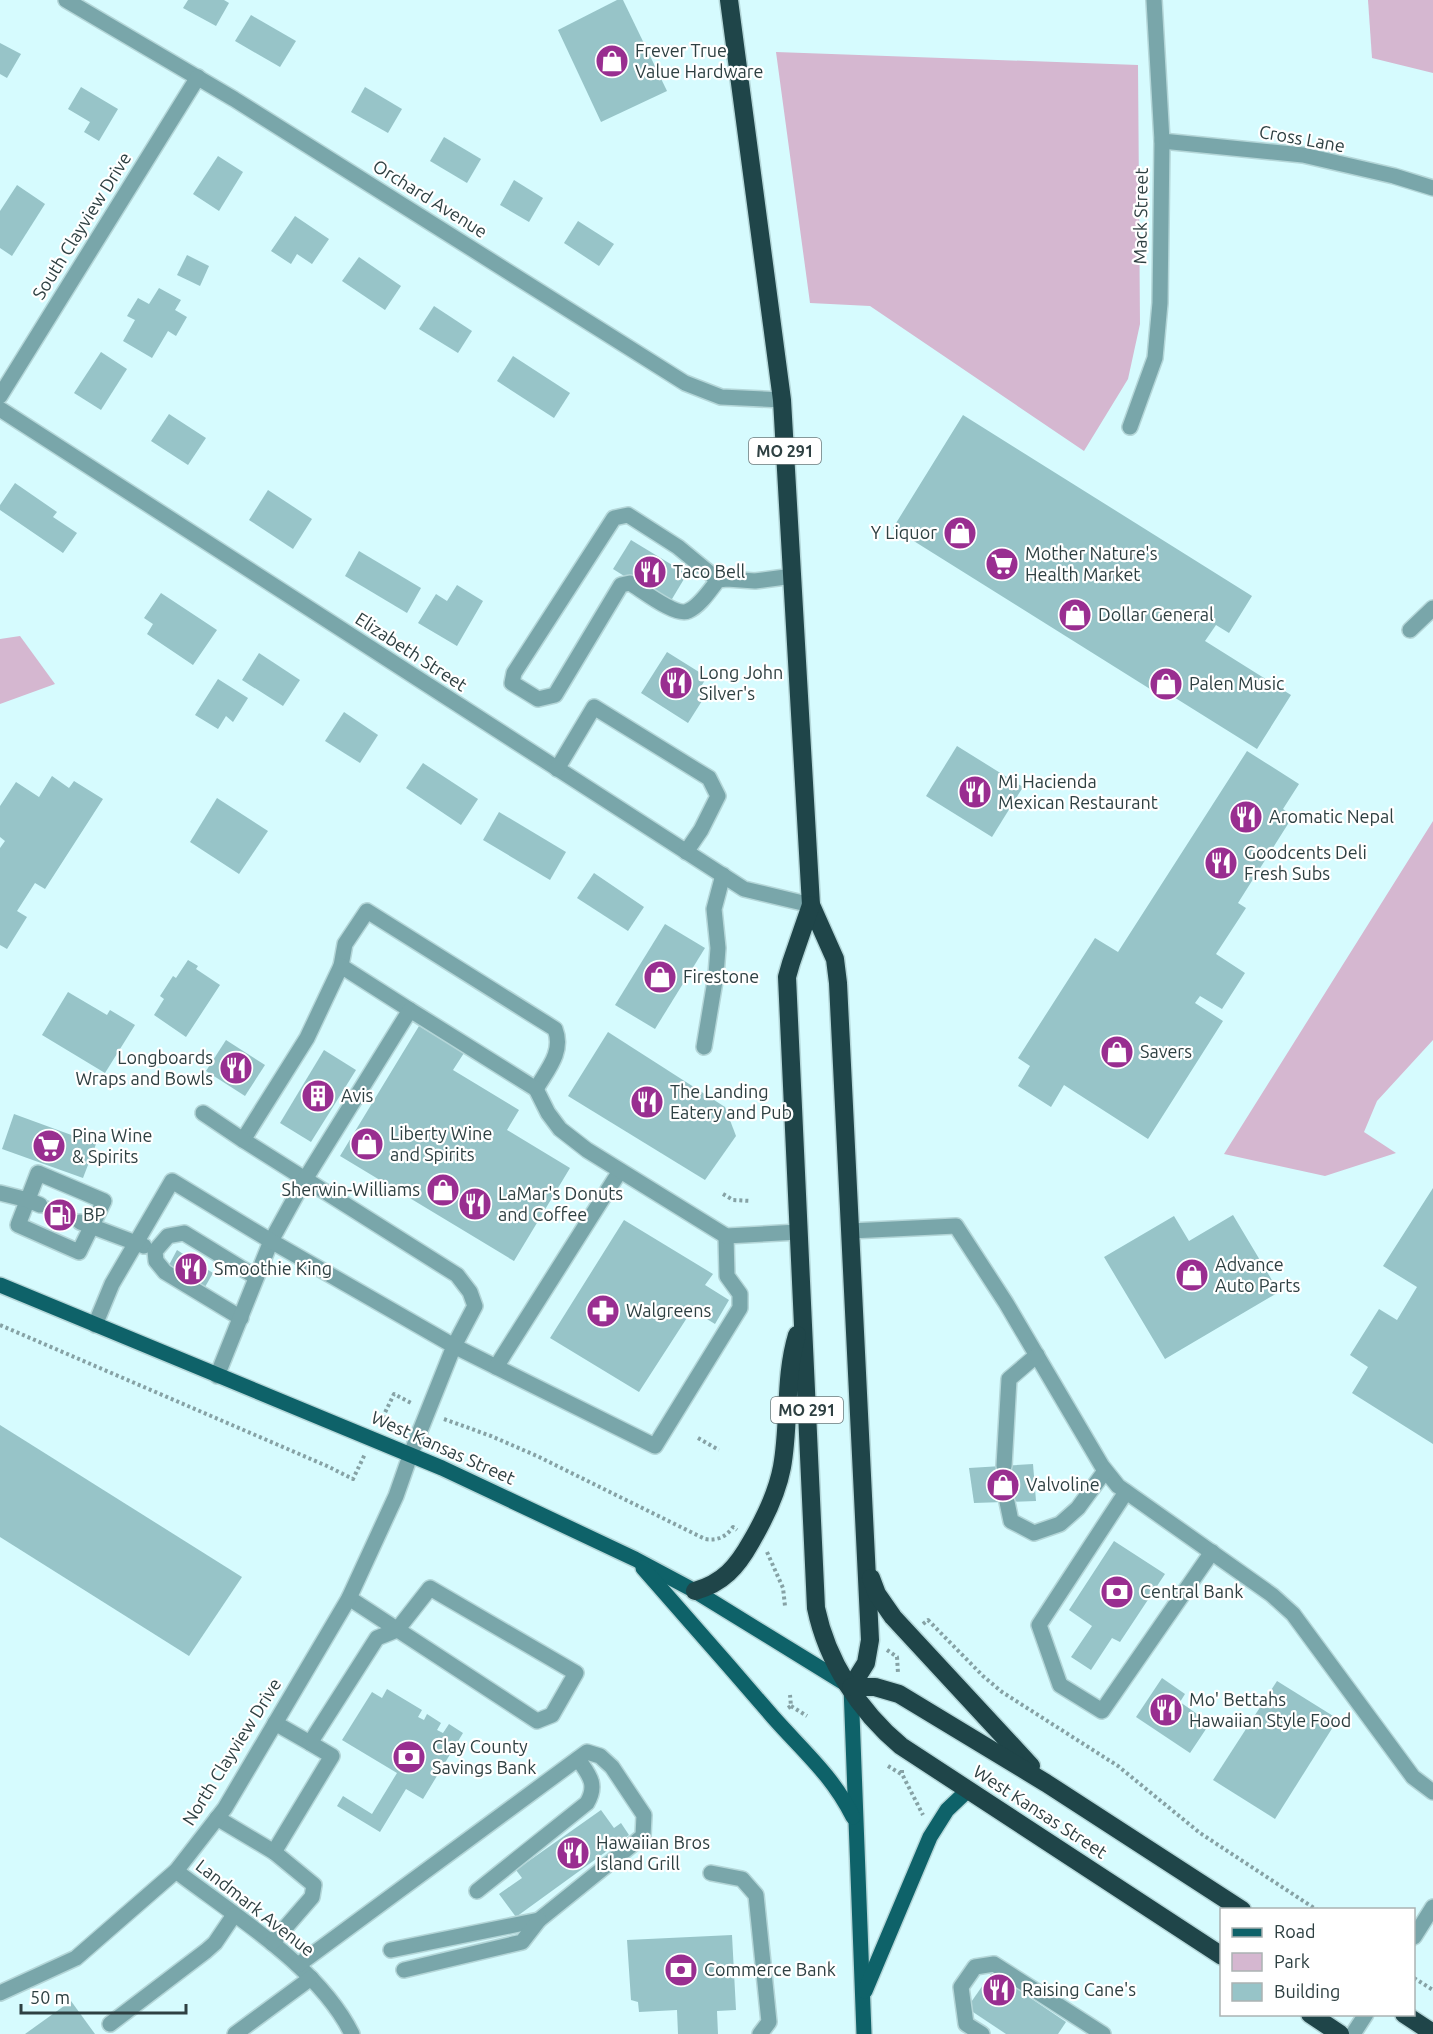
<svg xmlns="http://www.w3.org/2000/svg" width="1433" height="2034" font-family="Ubuntu,sans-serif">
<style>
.green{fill:#d5b7d0}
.building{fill:#97c4c8}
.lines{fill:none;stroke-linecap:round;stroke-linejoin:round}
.minor-tunnel{stroke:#b4d6d8;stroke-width:15;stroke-dasharray:15 8;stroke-linecap:butt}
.minor-casing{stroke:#b4d6d8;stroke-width:18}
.major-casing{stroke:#b4d6d8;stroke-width:18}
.highway-casing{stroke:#b4d6d8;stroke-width:21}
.path{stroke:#86a2a5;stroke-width:4;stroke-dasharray:3 3;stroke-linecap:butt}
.minor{stroke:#79a6aa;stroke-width:15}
.major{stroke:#0e6269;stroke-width:15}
.highway{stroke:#1f4549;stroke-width:18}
.labels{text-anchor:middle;stroke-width:4.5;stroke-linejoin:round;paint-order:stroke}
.shield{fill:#fff;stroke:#6d797b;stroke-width:1.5}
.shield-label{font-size:16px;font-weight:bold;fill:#2e4042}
.poi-label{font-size:18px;fill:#2e4042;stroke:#fff;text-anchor:start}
.street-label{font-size:18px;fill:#2e4042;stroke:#fff}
</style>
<rect width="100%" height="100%" fill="#d6fbfe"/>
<!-- green -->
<g class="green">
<polygon points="1368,0 1433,0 1433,73 1372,58"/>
<polygon points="776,52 1138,65 1140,324 1128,379 1084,451 870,306 810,303"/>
<polygon points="20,636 55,684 0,704 0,639"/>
<polygon points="1433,821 1433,1040 1377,1101 1364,1132 1396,1153 1325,1176 1224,1154"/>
</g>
<!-- building -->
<g class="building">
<polygon points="188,0 224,0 229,3 216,26 183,8"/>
<polygon points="617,0 623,0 667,91 601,122 558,30"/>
<polygon points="251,15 296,41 280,67 235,41"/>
<polygon points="0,43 21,54 7,78 0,74"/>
<polygon points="81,87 118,109 99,141 84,132 90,122 68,109"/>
<polygon points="365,87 402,109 388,133 351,112"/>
<polygon points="444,137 481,159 467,183 430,161"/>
<polygon points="218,156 243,172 219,211 193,194"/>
<polygon points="514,180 543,198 529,222 500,205"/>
<polygon points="17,185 45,204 12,256 0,248 0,211"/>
<polygon points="295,216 329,239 312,264 297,254 291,264 271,251"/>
<polygon points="578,221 614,244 599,266 564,243"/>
<polygon points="187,255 209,266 200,286 177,275"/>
<polygon points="359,257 401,286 385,310 342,281"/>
<polygon points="159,288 181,300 175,310 187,317 176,336 168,331 152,358 123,341 135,320 127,316 138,298 149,304"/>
<polygon points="434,306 472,331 458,353 419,329"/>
<polygon points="101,352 127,369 101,410 74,393"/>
<polygon points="513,356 570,393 554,418 497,381"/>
<polygon points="169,414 206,438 188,465 151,441"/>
<polygon points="963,415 1252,596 1229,633 1216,625 1205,641 1291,695 1257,749 1169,694 1166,699 893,528"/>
<polygon points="15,483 57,512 53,517 77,533 63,553 0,510 0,505"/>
<polygon points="268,490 312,519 293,549 249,520"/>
<polygon points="631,540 687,574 669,604 613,569"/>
<polygon points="359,551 421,588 407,613 345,576"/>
<polygon points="457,585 483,601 457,646 418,623 436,594 447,601"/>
<polygon points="161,593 217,630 193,665 147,634 153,624 144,618"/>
<polygon points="667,652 707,677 700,688 707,693 688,723 641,693"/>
<polygon points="259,653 300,680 283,706 242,680"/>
<polygon points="218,679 248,698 233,722 226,716 218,729 195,715"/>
<polygon points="344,712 378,735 360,763 325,741"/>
<polygon points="957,746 1023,787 992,837 926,796"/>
<polygon points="1247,751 1299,784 1283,809 1293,816 1238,903 1246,908 1216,954 1245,973 1222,1009 1200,996 1195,1003 1223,1021 1148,1139 1064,1085 1051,1107 1018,1086 1030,1066 1018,1058 1095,938 1118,952"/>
<polygon points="423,763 478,799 461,825 406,788"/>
<polygon points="52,776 69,788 74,781 103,799 45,889 35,883 17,911 27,917 7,949 0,945 0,848 5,841 0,837 0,806 16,782 39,797"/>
<polygon points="217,798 268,831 239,874 190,842"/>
<polygon points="499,812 566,852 550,880 483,840"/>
<polygon points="594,873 644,907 628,931 577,898"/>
<polygon points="665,924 705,948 655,1029 615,1005"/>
<polygon points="188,960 198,966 196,969 220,985 186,1037 154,1015 164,999 160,996 173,976 176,978"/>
<polygon points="68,992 107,1015 110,1010 135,1025 105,1073 42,1035"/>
<polygon points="419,1026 464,1053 453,1070 519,1110 507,1130 570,1168 514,1261 340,1156"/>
<polygon points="608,1032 725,1107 736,1136 705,1180 568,1096"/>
<polygon points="226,1040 265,1065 245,1096 206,1071"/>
<polygon points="324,1050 356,1070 311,1142 280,1123"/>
<polygon points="14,1114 96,1144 83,1178 2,1149"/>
<polygon points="1433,1188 1433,1444 1352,1393 1368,1367 1350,1355 1379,1309 1397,1320 1417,1287 1383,1266"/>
<polygon points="1233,1215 1279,1292 1165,1359 1104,1257 1174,1216 1189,1241"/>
<polygon points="624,1220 713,1274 705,1285 729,1300 715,1324 692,1310 639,1392 550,1338"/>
<polygon points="177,1250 213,1273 205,1287 169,1265"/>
<polygon points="0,1425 242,1577 189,1656 0,1537"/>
<polygon points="1033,1464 1036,1501 974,1503 969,1468"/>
<polygon points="1114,1541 1165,1574 1120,1642 1112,1638 1091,1670 1071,1657 1092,1626 1069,1610"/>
<polygon points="1162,1678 1185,1694 1180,1702 1210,1723 1190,1753 1136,1717"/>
<polygon points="1277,1681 1338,1719 1275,1819 1213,1780"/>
<polygon points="387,1689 422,1710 418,1717 424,1720 427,1714 441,1723 437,1730 443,1733 449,1724 463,1733 423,1799 406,1789 380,1832 337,1806 343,1796 372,1814 397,1773 342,1740 372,1692 382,1698"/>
<polygon points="601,1810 614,1828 621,1823 629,1835 516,1917 499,1894 522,1878 516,1870"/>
<polygon points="732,1935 736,2010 717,2011 718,2034 678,2034 677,2010 639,2012 638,2002 631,2000 627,1940"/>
<polygon points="992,1972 1066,2022 1058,2034 1006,2034 967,2008"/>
<polygon points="71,2001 95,2034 25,2034"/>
</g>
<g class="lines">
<!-- minor-tunnel -->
<g class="minor-tunnel">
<polyline points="40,1205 80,1222"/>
<polyline points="1004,1466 1007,1502"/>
</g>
<defs>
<g id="minor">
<polyline points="66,0 234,99 685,383 721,397 782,400"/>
<polyline points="1162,141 1303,155 1394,176 1433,188"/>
<polyline points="0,396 198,77"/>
<polyline points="0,409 744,889 811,905"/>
<polyline points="1130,427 1155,358 1160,303 1162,141 1154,0"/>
<path d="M718,580C710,590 700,606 688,611C676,617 642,590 630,583L621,585L555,695L538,699L512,683L514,673L614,518L628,515L678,547L718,580L727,579L755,581L793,576"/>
<polyline points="1410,630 1433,608"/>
<polyline points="557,769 594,707 709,778 718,796 701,830 686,852"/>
<path d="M341,966L345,944L367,911L555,1029C564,1052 547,1070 536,1089"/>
<polyline points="410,1010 341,966 307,1038 243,1140 457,1275 470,1292 475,1306 454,1346 655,1446 740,1308 740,1294 727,1276 726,1236"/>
<polyline points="704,1047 716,975 718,948 714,909 723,875"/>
<polyline points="203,1113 243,1140"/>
<polygon points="38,1173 104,1201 79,1252 18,1225"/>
<polyline points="0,1193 28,1200 40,1205"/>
<polyline points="80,1222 144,1246"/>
<polyline points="850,1231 956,1226 1006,1303 1102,1466 1118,1486 1272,1595 1293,1614 1413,1777 1433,1792"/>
<polyline points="241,1318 165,1272 156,1261 155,1251 168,1236 184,1233 256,1277"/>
<polyline points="496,1367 620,1171"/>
<polyline points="217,1376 271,1241 304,1181 410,1010 536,1089 548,1113 560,1129 587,1150 726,1236 798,1232"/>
<polyline points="1004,1466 1009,1379 1037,1355"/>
<polyline points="1126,1492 1039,1625 1060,1685 1102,1711 1212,1552"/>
<polyline points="1007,1502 1011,1521 1034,1533 1060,1524 1078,1508 1105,1471"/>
<polyline points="275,1723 310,1743"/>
<polyline points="217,1818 274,1852"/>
<path d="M176,1871C235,1916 319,1967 352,2034"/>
<polyline points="711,1873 742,1879 756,1895 769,2022 760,2034"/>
<path d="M477,1891L587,1803C598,1784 589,1775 578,1759"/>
<polyline points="1414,1937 1433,1907"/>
<polyline points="272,1943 312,1897 314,1885 274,1852 332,1756 310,1743 377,1638 397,1630 430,1588 576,1673 552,1715 537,1721 349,1598"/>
<polyline points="298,1965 587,1752 600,1756 612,1767 644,1815 643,1836 539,1920 391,1950"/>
<polyline points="404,1970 522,1942 539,1920"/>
<polyline points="0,1993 76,1958 176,1871 225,1808 349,1598 396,1496 410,1456 454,1346 271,1241 172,1181 112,1284 95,1325"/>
<polyline points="110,2024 206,1951 215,1943 234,1915"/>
<polyline points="235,2034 311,1978"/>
<polyline points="982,2034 966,2024 961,1987 975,1967 994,1964 1103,2034"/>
<polyline points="1353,2034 1366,2014"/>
</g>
<g id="major">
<polyline points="0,1285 442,1468 635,1559 695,1591 851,1687 864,2034"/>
<path d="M643,1568C687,1618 730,1667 773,1717C804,1752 832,1775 853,1817"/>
<polyline points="865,1991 930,1837 947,1810 968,1790"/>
</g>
<g id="highway">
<polyline points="729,0 782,400 811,905 835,959 838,983 870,1640 866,1663 851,1687"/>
<path d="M811,905L791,963L787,977L816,1608C827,1661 859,1711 901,1746L1222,1956"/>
<polyline points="871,1578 877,1594 893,1617 1031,1766"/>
<path d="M695,1591C723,1583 737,1567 751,1542C765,1518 777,1494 782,1467C790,1423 784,1378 797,1335"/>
<polyline points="851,1687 875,1687 899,1694 1046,1783 1242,1910"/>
<polyline points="1310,2014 1340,2034"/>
<polyline points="1404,2014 1433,2033"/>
</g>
</defs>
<!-- minor casing -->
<use href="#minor" class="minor-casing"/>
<!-- major casing -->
<use href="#major" class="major-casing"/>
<!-- highway casing -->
<use href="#highway" class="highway-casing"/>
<!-- path -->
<g class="path">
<polyline points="723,1194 733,1200 751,1201"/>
<polyline points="0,1325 327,1466 353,1479 365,1454"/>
<path d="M444,1419L491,1436L537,1456L705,1539C717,1541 726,1537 733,1527L737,1530"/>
<polyline points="380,1423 394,1394 413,1404"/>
<polyline points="698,1438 719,1450"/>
<polyline points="767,1552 783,1588 785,1606"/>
<polyline points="923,1624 928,1620 983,1676 1002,1692 1118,1766 1200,1833 1317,1910"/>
<polyline points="887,1650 897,1657 898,1673"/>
<polyline points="791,1706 807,1716"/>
<polyline points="788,1708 791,1706 790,1695"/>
<polyline points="888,1766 901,1774"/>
<polyline points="902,1770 902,1774 923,1815"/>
<polyline points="1414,1978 1433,1990"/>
</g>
<!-- minor -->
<use href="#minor" class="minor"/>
<!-- major -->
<use href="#major" class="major"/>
<!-- highway -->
<use href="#highway" class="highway"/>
</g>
<!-- icons -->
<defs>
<symbol id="shop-disc" viewBox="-11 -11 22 22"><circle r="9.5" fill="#992e90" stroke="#fff"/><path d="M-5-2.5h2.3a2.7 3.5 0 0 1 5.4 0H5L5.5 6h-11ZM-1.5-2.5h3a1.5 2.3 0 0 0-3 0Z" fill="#fff"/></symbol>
<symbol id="supermarket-disc" viewBox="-11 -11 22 22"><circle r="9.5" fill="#992e90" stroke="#fff"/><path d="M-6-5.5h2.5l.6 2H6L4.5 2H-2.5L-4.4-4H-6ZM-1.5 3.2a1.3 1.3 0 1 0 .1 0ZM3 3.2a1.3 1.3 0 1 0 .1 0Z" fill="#fff"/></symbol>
<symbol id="restaurant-disc" viewBox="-11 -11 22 22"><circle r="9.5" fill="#992e90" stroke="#fff"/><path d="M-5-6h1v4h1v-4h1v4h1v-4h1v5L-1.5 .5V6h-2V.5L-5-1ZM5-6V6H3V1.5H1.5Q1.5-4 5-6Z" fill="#fff"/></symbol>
<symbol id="building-disc" viewBox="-11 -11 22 22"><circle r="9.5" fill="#992e90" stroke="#fff"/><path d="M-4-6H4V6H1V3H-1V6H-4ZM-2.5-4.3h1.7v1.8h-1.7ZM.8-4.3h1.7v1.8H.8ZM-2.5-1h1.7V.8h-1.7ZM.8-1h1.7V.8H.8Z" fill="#fff"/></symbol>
<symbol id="fuel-disc" viewBox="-11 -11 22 22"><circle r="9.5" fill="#992e90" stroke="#fff"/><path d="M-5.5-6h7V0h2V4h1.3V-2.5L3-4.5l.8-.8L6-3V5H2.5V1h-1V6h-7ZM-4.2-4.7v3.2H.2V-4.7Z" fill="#fff"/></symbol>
<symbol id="pharmacy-disc" viewBox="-11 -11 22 22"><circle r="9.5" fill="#992e90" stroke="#fff"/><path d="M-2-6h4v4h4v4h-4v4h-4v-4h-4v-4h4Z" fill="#fff"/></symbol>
<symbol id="bank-disc" viewBox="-11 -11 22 22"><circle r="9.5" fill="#992e90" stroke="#fff"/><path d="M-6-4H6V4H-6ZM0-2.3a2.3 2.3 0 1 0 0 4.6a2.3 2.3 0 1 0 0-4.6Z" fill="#fff"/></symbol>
</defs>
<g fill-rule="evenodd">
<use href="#shop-disc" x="593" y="42" width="38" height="38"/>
<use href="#shop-disc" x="941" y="514" width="38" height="38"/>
<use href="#supermarket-disc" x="983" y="545" width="38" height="38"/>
<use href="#restaurant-disc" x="631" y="553" width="38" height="38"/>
<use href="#shop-disc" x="1056" y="596" width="38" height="38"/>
<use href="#restaurant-disc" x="657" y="664" width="38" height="38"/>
<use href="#shop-disc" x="1147" y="665" width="38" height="38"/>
<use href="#restaurant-disc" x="956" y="773" width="38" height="38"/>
<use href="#restaurant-disc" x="1227" y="798" width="38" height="38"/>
<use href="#restaurant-disc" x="1202" y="844" width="38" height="38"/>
<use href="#shop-disc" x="641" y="958" width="38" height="38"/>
<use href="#shop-disc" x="1098" y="1033" width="38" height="38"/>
<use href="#restaurant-disc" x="217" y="1049" width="38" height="38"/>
<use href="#building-disc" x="299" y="1077" width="38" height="38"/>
<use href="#restaurant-disc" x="628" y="1083" width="38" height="38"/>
<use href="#shop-disc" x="348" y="1125" width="38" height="38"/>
<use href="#supermarket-disc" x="30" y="1127" width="38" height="38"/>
<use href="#shop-disc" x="424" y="1171" width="38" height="38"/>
<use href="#restaurant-disc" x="456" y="1185" width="38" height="38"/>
<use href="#fuel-disc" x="41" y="1196" width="38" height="38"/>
<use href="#restaurant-disc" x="172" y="1250" width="38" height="38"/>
<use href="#shop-disc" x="1173" y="1256" width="38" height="38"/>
<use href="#pharmacy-disc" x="584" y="1292" width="38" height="38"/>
<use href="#shop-disc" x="984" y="1466" width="38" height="38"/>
<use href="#bank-disc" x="1098" y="1573" width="38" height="38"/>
<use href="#restaurant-disc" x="1147" y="1691" width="38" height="38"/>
<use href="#bank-disc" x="390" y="1738" width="38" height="38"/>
<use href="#restaurant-disc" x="554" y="1834" width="38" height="38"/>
<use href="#bank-disc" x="662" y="1951" width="38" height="38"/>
<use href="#restaurant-disc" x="980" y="1971" width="38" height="38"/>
</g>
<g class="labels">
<!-- shield labels -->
<g class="shield">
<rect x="749" y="438" width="72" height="26" rx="4.5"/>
<rect x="771" y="1397" width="72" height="26" rx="4.5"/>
</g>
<g class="shield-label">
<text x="785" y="457">MO 291</text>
<text x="807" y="1416">MO 291</text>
</g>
<!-- poi labels -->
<g class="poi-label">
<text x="635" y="57">Frever True<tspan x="635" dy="21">Value Hardware</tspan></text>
<text x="937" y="539" text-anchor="end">Y Liquor</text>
<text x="1025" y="560">Mother Nature's<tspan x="1025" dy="21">Health Market</tspan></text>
<text x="673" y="578">Taco Bell</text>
<text x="1098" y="621">Dollar General</text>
<text x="699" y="679">Long John<tspan x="699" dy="21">Silver's</tspan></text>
<text x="1189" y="690">Palen Music</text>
<text x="998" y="788">Mi Hacienda<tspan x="998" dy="21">Mexican Restaurant</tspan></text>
<text x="1269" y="823">Aromatic Nepal</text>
<text x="1244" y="859">Goodcents Deli<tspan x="1244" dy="21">Fresh Subs</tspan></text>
<text x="683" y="983">Firestone</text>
<text x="1140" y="1058">Savers</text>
<text x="213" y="1064" text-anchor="end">Longboards<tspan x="213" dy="21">Wraps and Bowls</tspan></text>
<text x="670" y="1098">The Landing<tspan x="670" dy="21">Eatery and Pub</tspan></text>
<text x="341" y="1102">Avis</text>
<text x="390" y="1140">Liberty Wine<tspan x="390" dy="21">and Spirits</tspan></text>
<text x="72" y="1142">Pina Wine<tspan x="72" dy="21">&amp; Spirits</tspan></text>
<text x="420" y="1196" text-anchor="end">Sherwin-Williams</text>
<text x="498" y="1200">LaMar's Donuts<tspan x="498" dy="21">and Coffee</tspan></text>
<text x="83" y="1221">BP</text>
<text x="1215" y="1271">Advance<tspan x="1215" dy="21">Auto Parts</tspan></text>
<text x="214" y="1275">Smoothie King</text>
<text x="626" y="1317">Walgreens</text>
<text x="1026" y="1491">Valvoline</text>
<text x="1140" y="1598">Central Bank</text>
<text x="1189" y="1706">Mo' Bettahs<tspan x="1189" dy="21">Hawaiian Style Food</tspan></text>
<text x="432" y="1753">Clay County<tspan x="432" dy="21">Savings Bank</tspan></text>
<text x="596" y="1849">Hawaiian Bros<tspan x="596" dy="21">Island Grill</tspan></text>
<text x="704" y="1976">Commerce Bank</text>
<text x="1022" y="1996">Raising Cane's</text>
</g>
<!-- street labels -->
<g class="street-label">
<text transform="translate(1302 139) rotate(10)" y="6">Cross Lane</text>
<text transform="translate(430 199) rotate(32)" y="6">Orchard Avenue</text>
<text transform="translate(1141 216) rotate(-89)" y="6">Mack Street</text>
<text transform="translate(82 226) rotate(-58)" y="6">South Clayview Drive</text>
<text transform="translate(411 652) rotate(33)" y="6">Elizabeth Street</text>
<text transform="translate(443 1448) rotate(24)" y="6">West Kansas Street</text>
<text transform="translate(232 1752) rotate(-58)" y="6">North Clayview Drive</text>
<text transform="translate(1040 1812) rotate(33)" y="6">West Kansas Street</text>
<text transform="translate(255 1908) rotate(38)" y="6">Landmark Avenue</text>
</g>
</g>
<!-- legend -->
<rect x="1220" y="1908" width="195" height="108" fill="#ffffff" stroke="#abb3b3" stroke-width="1.5"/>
<rect x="1232" y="1928" width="30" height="9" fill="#0e6269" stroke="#abb3b3" stroke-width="1.5"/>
<text x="1274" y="1938" font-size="18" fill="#2e4042">Road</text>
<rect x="1232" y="1953" width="30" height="18" fill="#d5b7d0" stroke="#abb3b3" stroke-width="1.5"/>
<text x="1274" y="1968" font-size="18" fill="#2e4042">Park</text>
<rect x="1232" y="1983" width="30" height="18" fill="#97c4c8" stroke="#abb3b3" stroke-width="1.5"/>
<text x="1274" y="1998" font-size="18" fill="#2e4042">Building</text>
<!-- scale -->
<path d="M21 2004v9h165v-9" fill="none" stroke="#2e4042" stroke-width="3"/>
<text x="30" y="2004" font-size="18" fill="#2e4042" stroke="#ffffff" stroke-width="4.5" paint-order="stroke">50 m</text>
</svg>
